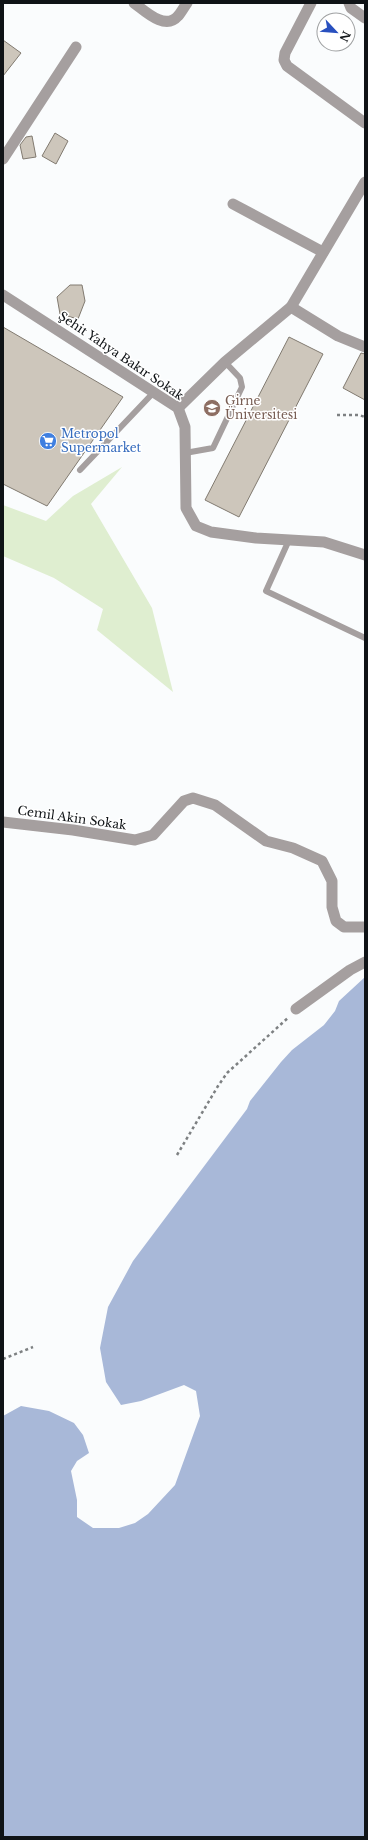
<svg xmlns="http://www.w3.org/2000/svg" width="368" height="1840" font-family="'Libre Baskerville',serif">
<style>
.green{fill:#dfeed0}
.water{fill:#a8b8d8}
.building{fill:#cdc6bb;stroke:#817a70}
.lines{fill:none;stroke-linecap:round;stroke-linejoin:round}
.path{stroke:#7d8082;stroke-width:2.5;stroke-dasharray:3 3;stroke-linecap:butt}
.service{stroke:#a59f9f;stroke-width:6}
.minor{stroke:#a59f9f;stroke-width:11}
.labels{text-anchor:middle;stroke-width:3;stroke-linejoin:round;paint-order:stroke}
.street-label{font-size:12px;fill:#0f1316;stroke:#fff}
.education-label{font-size:12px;fill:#785e54;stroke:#fff;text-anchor:start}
.shop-label{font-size:12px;fill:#366cbe;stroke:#fff;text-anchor:start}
</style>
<rect width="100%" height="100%" fill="#fafcfd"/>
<!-- green -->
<polygon class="green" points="122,467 91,504 152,608 173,692 97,630 103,609 54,578 3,556 3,505 46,521 73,496"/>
<!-- water -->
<polygon class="water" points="365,977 365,1837 3,1837 3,1416 21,1406 49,1411 74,1423 83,1435 89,1453 77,1461 71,1471 77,1500 77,1517 93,1528 119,1528 135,1523 148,1514 175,1485 200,1416 196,1391 184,1385 141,1401 121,1405 106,1382 100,1348 108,1307 133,1261 247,1109 250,1101 281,1062 292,1050 324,1025 335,1011 339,1001"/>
<!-- building -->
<g class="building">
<polygon points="3,40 21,53 3,76"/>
<polygon points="55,133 68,141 56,164 42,156"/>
<polygon points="32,136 36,157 23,159 20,145 26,137"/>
<polygon points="70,285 82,285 85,301 78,319 60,314 57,297"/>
<polygon points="3,327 123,397 47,506 3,484"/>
<polygon points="289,337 323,354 239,517 205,500"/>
<polygon points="361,353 365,354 365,400 343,388"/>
</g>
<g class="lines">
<!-- path -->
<g class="path">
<polyline points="337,415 359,415 365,417"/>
<polyline points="177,1155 218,1086 227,1073 289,1017"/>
<polyline points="3,1359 33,1347"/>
</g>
<!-- service -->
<g class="service">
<polyline points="185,453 213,448 242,387 240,378 225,362"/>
<polyline points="80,470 154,392"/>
<polyline points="289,540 266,591 365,638"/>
</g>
<!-- minor -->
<g class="minor">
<path d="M134,3C145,11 165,31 178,16C181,13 184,7 187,3"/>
<polyline points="311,3 285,53 284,60 287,66 365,123"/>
<polyline points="349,3 351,8 365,18"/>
<polyline points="3,159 76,47"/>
<polyline points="233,204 323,252"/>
<polyline points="3,295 178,408 185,427 186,508 196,526 211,532 256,538 324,542 365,555"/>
<polyline points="291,307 338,336 365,347"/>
<polyline points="178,408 225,362 291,307 365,182"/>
<polyline points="3,822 73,830 135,840 153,835 184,801 193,798 215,805 266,841 293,848 322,861 332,881 332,907 336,921 344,927 365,927"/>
<polyline points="296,1009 350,970 365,962"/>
</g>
</g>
<!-- icons -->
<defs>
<symbol id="university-disc" viewBox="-11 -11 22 22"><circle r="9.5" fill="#8d6e63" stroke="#fff"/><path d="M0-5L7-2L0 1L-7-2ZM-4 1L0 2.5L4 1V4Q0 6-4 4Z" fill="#fff"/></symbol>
<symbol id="supermarket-disc" viewBox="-11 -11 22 22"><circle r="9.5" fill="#3f7fe0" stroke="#fff"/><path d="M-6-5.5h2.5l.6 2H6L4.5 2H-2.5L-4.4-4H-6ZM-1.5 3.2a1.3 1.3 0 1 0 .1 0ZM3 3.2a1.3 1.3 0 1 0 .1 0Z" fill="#fff"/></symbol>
</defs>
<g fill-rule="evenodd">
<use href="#university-disc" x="202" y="398" width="20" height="20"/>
<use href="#supermarket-disc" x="38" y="431" width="20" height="20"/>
</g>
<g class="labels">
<!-- street labels -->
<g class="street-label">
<text transform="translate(121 356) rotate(34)" y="4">Şehit Yahya Bakır Sokak</text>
<text transform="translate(72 818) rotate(8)" y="4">Cemil Akin Sokak</text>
</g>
<!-- education labels -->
<g class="education-label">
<text x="225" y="405">Girne<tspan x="225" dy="14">Üniversitesi</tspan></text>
</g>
<!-- shop labels -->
<g class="shop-label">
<text x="61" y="438">Metropol<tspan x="61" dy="14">Supermarket</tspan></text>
</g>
</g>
<!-- border -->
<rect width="368" height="1840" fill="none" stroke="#0f1316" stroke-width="8"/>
<!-- north arrow -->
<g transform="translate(336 32) rotate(116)"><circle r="19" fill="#ffffff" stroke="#9fa1a2"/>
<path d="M0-3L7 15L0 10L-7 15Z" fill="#2950bf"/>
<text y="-6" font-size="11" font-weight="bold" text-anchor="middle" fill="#0f1316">N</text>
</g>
</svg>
